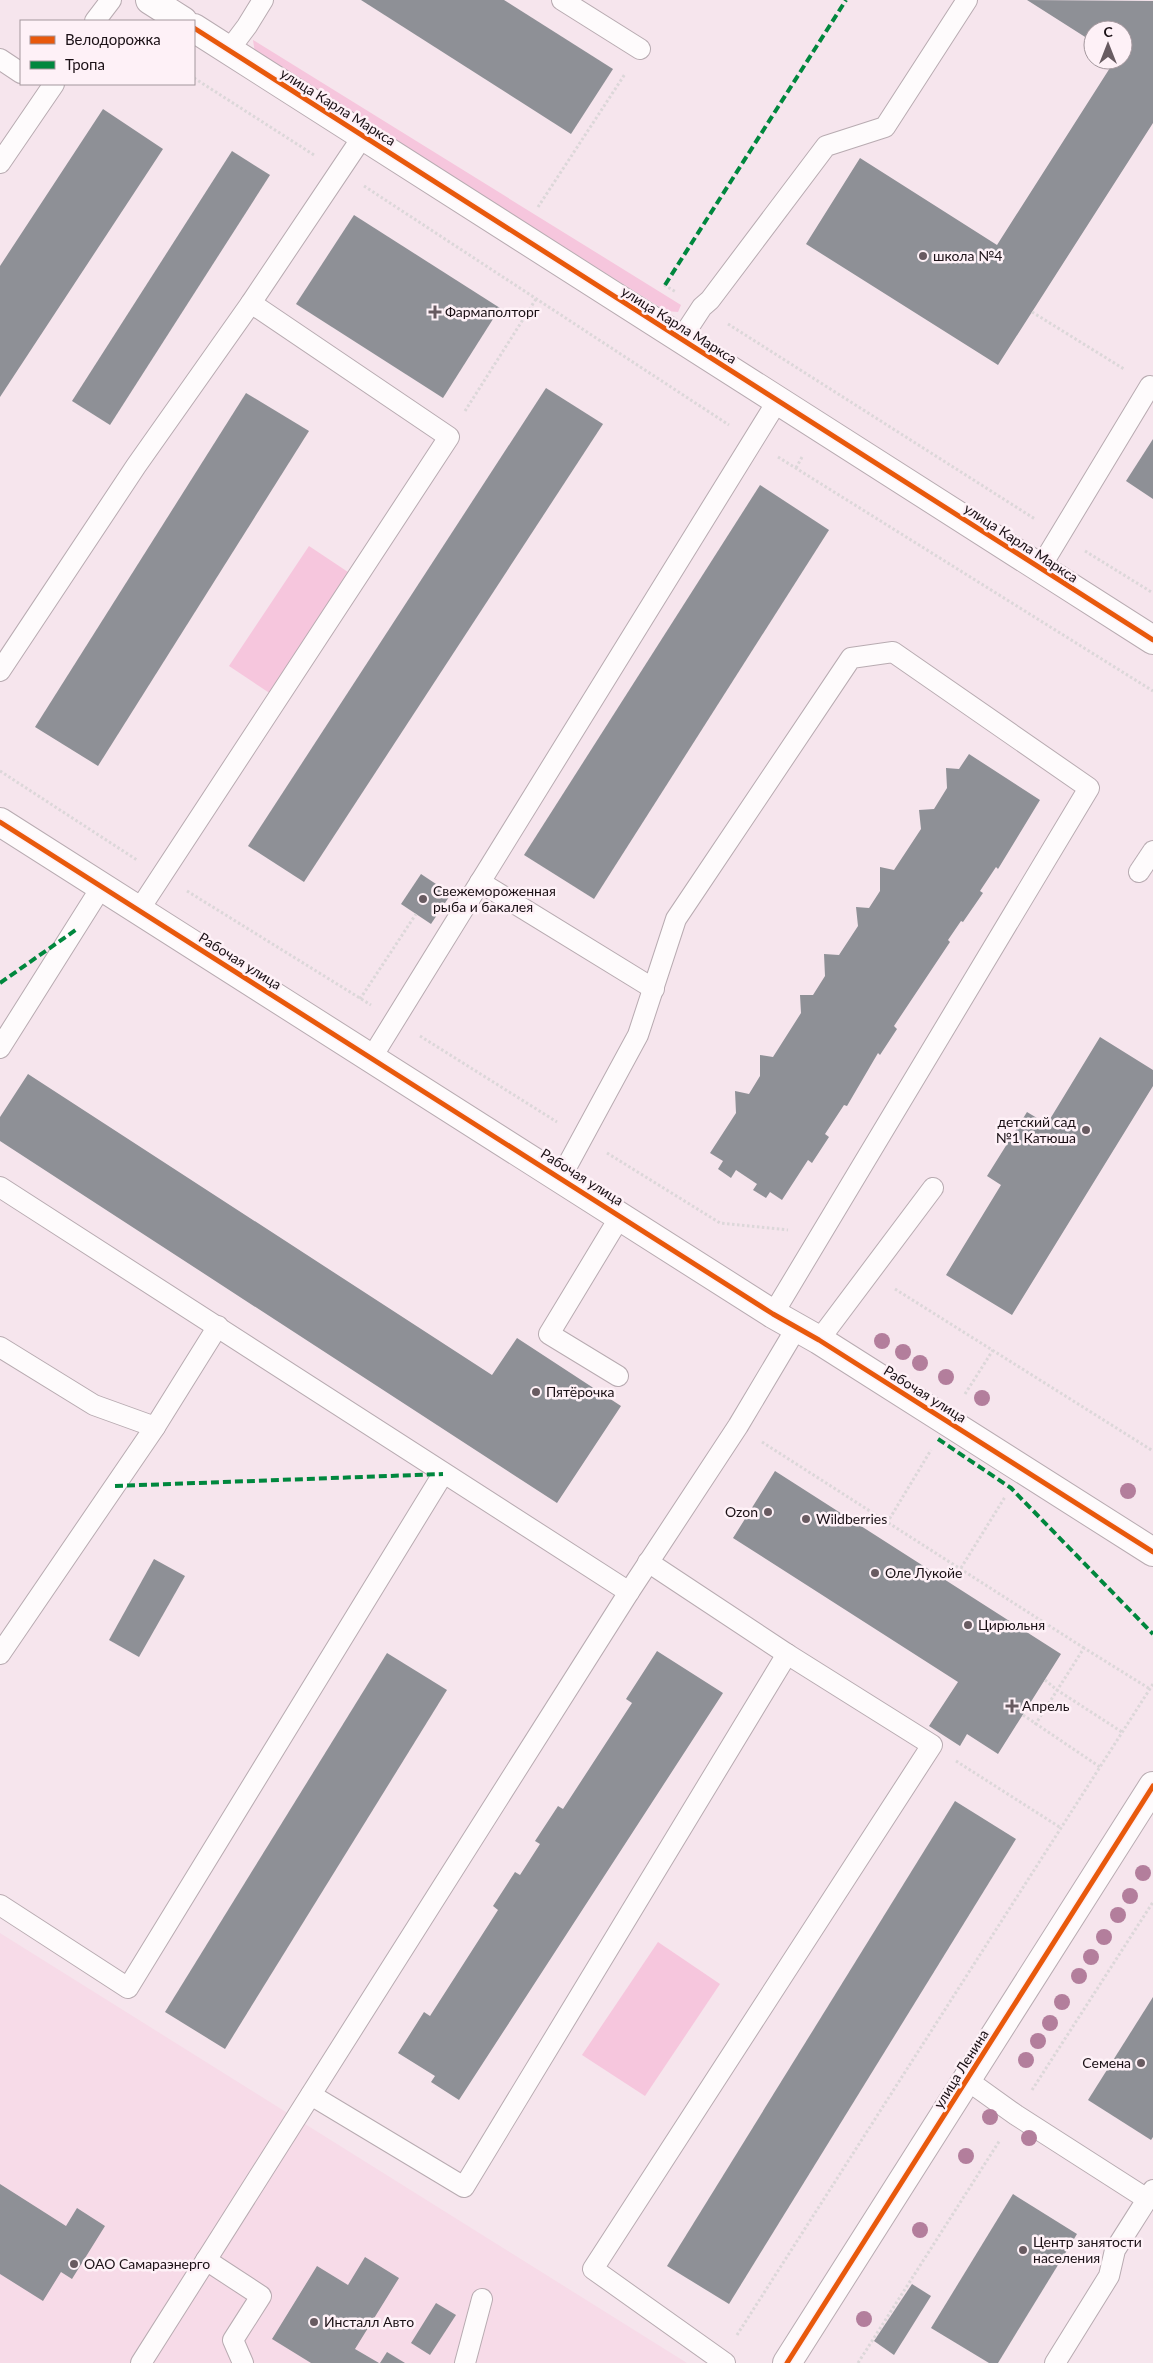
<svg xmlns="http://www.w3.org/2000/svg" width="1153" height="2363" font-family="Lato,sans-serif">
<style>
.built{fill:#f7dbe8}
.green{fill:#f6c6dd}
.building{fill:#8e9096}
.lines{fill:none;stroke-linecap:round;stroke-linejoin:round}
.lane-casing{stroke:#b8abb1;stroke-width:22}
.street-casing{stroke:#b8abb1;stroke-width:30}
.secondary-casing{stroke:#b8abb1;stroke-width:30}
.path{stroke:#dcd7d9;stroke-width:3;stroke-dasharray:2.5 2.5;stroke-linecap:butt}
.lane{stroke:#fefbfc;stroke-width:20}
.street{stroke:#fefbfc;stroke-width:28}
.secondary{stroke:#fefbfc;stroke-width:28}
.quiet{stroke:#00873e;stroke-width:4;stroke-dasharray:8 4;stroke-linecap:butt}
.cycleway-casing{stroke:#fef1f7;stroke-width:8}
.cycleway{stroke:#e8590c;stroke-width:5}
.tree{fill:#b37e9c}
.poi-dot{fill:#685b61;stroke:#fef1f7;stroke-width:2}
.labels{text-anchor:middle;stroke-width:5;stroke-linejoin:round;paint-order:stroke}
.street-label{font-size:14px;fill:#1b1116;stroke:#fef1f7}
.poi-label{font-size:14px;fill:#1b1116;stroke:#fef1f7;text-anchor:start}
</style>
<rect width="100%" height="100%" fill="#f6e5ed"/>
<!-- built -->
<polygon class="built" points="0,1933 687,2363 0,2363"/>
<!-- green -->
<g class="green">
<polygon points="253,40 681,305 678,312 666,311 255,53"/>
<polygon points="309,546 351,574 271,694 229,666"/>
<polygon points="658,1942 720,1984 645,2096 582,2055"/>
</g>
<!-- building -->
<g class="building">
<polygon points="361,0 504,0 613,69 571,134"/>
<polygon points="1027,0 1153,1 1153,123 998,365 806,244 860,158 997,245 1115,60 1123,60 1123,30 1093,30 1093,42"/>
<polygon points="103,109 163,149 0,397 0,266"/>
<polygon points="232,151 270,175 110,425 72,401"/>
<polygon points="354,215 500,308 443,398 296,304"/>
<polygon points="546,388 603,424 304,882 248,846"/>
<polygon points="246,393 309,431 98,766 35,727"/>
<polygon points="1153,439 1153,499 1126,481"/>
<polygon points="760,485 829,530 594,899 524,855"/>
<polygon points="969,754 1040,800 998,869 996,867 980,891 983,893 963,922 961,921 948,940 950,942 894,1026 897,1029 880,1055 878,1053 847,1106 844,1105 825,1134 829,1137 812,1163 808,1160 782,1200 770,1192 766,1198 753,1190 757,1184 736,1170 731,1178 718,1169 723,1161 710,1153 736,1113 735,1091 749,1094 760,1076 760,1055 773,1057 801,1013 800,995 813,995 825,976 824,954 839,955 858,926 856,907 869,908 880,891 880,867 894,870 921,829 919,810 934,809 947,788 946,768 959,769"/>
<polygon points="421,874 451,894 431,924 401,904"/>
<polygon points="1100,1037 1153,1070 1153,1086 1012,1315 946,1275 1001,1185 987,1176 1027,1112 1047,1124"/>
<polygon points="28,1074 492,1375 517,1338 621,1406 557,1503 0,1141 0,1117"/>
<polygon points="775,1471 1061,1654 998,1754 967,1734 960,1746 929,1726 958,1682 733,1538"/>
<polygon points="154,1559 185,1576 139,1657 109,1640"/>
<polygon points="657,1651 723,1693 459,2100 431,2082 435,2076 398,2053 424,2012 430,2016 498,1910 493,1906 515,1872 520,1875 540,1844 535,1841 558,1806 563,1809 632,1703 626,1699"/>
<polygon points="387,1653 447,1690 225,2049 165,2012"/>
<polygon points="955,1801 1016,1839 729,2304 667,2266"/>
<polygon points="1153,1997 1153,2137 1151,2140 1088,2100"/>
<polygon points="0,2184 66,2226 77,2208 105,2226 72,2279 61,2272 43,2301 0,2274"/>
<polygon points="1013,2194 1077,2234 998,2363 989,2363 931,2328"/>
<polygon points="365,2257 399,2278 355,2349 379,2363 311,2363 272,2339 317,2266 348,2285"/>
<polygon points="912,2284 931,2296 894,2355 874,2341"/>
<polygon points="436,2303 456,2315 430,2355 411,2343"/>
<polygon points="387,2352 405,2363 380,2363"/>
</g>
<g class="lines">
<defs>
<g id="lane">
<polyline points="562,0 640,49"/>
<polyline points="95,21 111,0"/>
<polyline points="229,50 247,26 263,0"/>
<polyline points="0,59 21,73"/>
<polyline points="0,163 54,84"/>
<polyline points="681,339 702,307 710,300 826,146 885,127 967,0"/>
<polyline points="1040,568 1150,386 1153,389"/>
<polyline points="0,671 136,466 251,303 363,136"/>
<polyline points="1139,872 1153,851"/>
<polyline points="480,882 654,989"/>
<polyline points="139,910 449,437 251,303"/>
<polyline points="0,1048 102,886"/>
<polyline points="372,1057 778,400"/>
<polyline points="561,1177 638,1035 676,919 851,658 893,652 1089,788 773,1314"/>
<polyline points="0,1187 629,1592"/>
<polyline points="819,1340 933,1188"/>
<polyline points="0,1347 94,1405 155,1427 0,1654"/>
<polyline points="618,1376 549,1334 621,1215"/>
<polyline points="155,1427 218,1326"/>
<polyline points="648,1562 787,1654 932,1745 593,2269 725,2363"/>
<polyline points="0,1905 128,1988 443,1474"/>
<polyline points="967,2080 1016,2115 1147,2199"/>
<polyline points="311,2095 464,2187 787,1654"/>
<polyline points="206,2260 261,2296 233,2340 243,2363"/>
<polyline points="141,2363 629,1592 738,1426 797,1327"/>
<polyline points="465,2363 482,2299"/>
<polyline points="1055,2363 1109,2276 1115,2250 1153,2190"/>
</g>
<g id="street">
<polyline points="150,0 183,21"/>
<polyline points="194,28 1153,640"/>
<polyline points="0,822 773,1314 819,1340 1153,1552"/>
</g>
<polyline id="secondary" points="787,2363 1153,1786"/>
</defs>
<!-- lane casing -->
<use href="#lane" class="lane-casing"/>
<!-- street casing -->
<use href="#street" class="street-casing"/>
<!-- secondary casing -->
<use href="#secondary" class="secondary-casing"/>
<!-- path -->
<g class="path">
<polyline points="194,78 314,155"/>
<polyline points="364,186 729,425"/>
<polyline points="538,207 625,74"/>
<polyline points="664,285 676,292"/>
<polyline points="1032,312 1124,369"/>
<polyline points="728,324 1035,519"/>
<polyline points="465,411 536,299"/>
<polyline points="778,457 1153,691"/>
<polyline points="796,468 802,457"/>
<polyline points="1085,551 1153,593"/>
<polyline points="0,771 137,860"/>
<polyline points="187,891 371,1005"/>
<polyline points="360,999 416,914"/>
<polyline points="420,1036 557,1122"/>
<polyline points="607,1153 720,1223 788,1230"/>
<polyline points="895,1289 1153,1451"/>
<polyline points="965,1394 993,1350"/>
<polyline points="762,1442 1084,1648"/>
<polyline points="887,1523 931,1450"/>
<polyline points="961,1568 1005,1497"/>
<polyline points="1045,1680 1057,1690 1122,1732"/>
<polyline points="1023,1715 1100,1767"/>
<polyline points="1035,1725 1084,1648 1150,1689"/>
<polyline points="956,1761 1061,1828"/>
<polyline points="1032,2090 1153,1902"/>
<polyline points="737,2335 1153,1684"/>
<polyline points="858,2363 1000,2140"/>
</g>
<!-- lane -->
<use href="#lane" class="lane"/>
<!-- street -->
<use href="#street" class="street"/>
<!-- secondary -->
<use href="#secondary" class="secondary"/>
<!-- quiet -->
<g class="quiet">
<polyline points="665,285 846,0"/>
<polyline points="0,983 77,929"/>
<polyline points="938,1439 1011,1488 1153,1634"/>
<polyline points="115,1486 443,1474"/>
</g>
<defs>
<g id="cycleway">
<polyline points="194,28 1153,640"/>
<polyline points="0,822 773,1314 819,1340 1153,1552"/>
<polyline points="787,2363 1153,1786"/>
</g>
</defs>
<!-- cycleway casing -->
<use href="#cycleway" class="cycleway-casing"/>
<!-- cycleway -->
<use href="#cycleway" class="cycleway"/>
</g>
<!-- trees -->
<g class="tree">
<circle cx="882" cy="1341" r="8"/>
<circle cx="903" cy="1352" r="8"/>
<circle cx="920" cy="1363" r="8"/>
<circle cx="946" cy="1377" r="8"/>
<circle cx="982" cy="1398" r="8"/>
<circle cx="1128" cy="1491" r="8"/>
<circle cx="1143" cy="1873" r="8"/>
<circle cx="1130" cy="1896" r="8"/>
<circle cx="1118" cy="1915" r="8"/>
<circle cx="1104" cy="1937" r="8"/>
<circle cx="1091" cy="1957" r="8"/>
<circle cx="1079" cy="1976" r="8"/>
<circle cx="1062" cy="2002" r="8"/>
<circle cx="1050" cy="2023" r="8"/>
<circle cx="1038" cy="2041" r="8"/>
<circle cx="1026" cy="2060" r="8"/>
<circle cx="990" cy="2117" r="8"/>
<circle cx="1029" cy="2138" r="8"/>
<circle cx="966" cy="2156" r="8"/>
<circle cx="920" cy="2230" r="8"/>
<circle cx="864" cy="2319" r="8"/>
</g>
<!-- markers -->
<g class="poi-dot">
<circle cx="923" cy="256" r="5"/>
<path d="M432.5 304.5h5v5h5v5h-5v5h-5v-5h-5v-5h5z"/>
<circle cx="423" cy="899" r="5"/>
<circle cx="1086" cy="1130" r="5"/>
<circle cx="536" cy="1392" r="5"/>
<circle cx="768" cy="1512" r="5"/>
<circle cx="806" cy="1519" r="5"/>
<circle cx="875" cy="1573" r="5"/>
<circle cx="968" cy="1625" r="5"/>
<path d="M1009.5 1698.5h5v5h5v5h-5v5h-5v-5h-5v-5h5z"/>
<circle cx="1141" cy="2063" r="5"/>
<circle cx="1023" cy="2250" r="5"/>
<circle cx="74" cy="2264" r="5"/>
<circle cx="314" cy="2322" r="5"/>
</g>
<g class="labels">
<!-- street labels -->
<g class="street-label">
<text transform="translate(338 107) rotate(32)" y="5">улица Карла Маркса</text>
<text transform="translate(679 325) rotate(32)" y="5">улица Карла Маркса</text>
<text transform="translate(1021 543) rotate(33)" y="5">улица Карла Маркса</text>
<text transform="translate(240 961) rotate(32)" y="5">Рабочая улица</text>
<text transform="translate(582 1177) rotate(32)" y="5">Рабочая улица</text>
<text transform="translate(925 1394) rotate(32)" y="5">Рабочая улица</text>
<text transform="translate(961 2069) rotate(-58)" y="5">улица Ленина</text>
</g>
<!-- poi labels -->
<g class="poi-label">
<text x="933" y="261">школа №4</text>
<text x="445" y="317">Фармаполторг</text>
<text x="433" y="896">Свежемороженная<tspan x="433" dy="16">рыба и бакалея</tspan></text>
<text x="1076" y="1127" text-anchor="end">детский сад<tspan x="1076" dy="16">№1 Катюша</tspan></text>
<text x="546" y="1397">Пятёрочка</text>
<text x="758" y="1517" text-anchor="end">Ozon</text>
<text x="816" y="1524">Wildberries</text>
<text x="885" y="1578">Оле Лукойе</text>
<text x="978" y="1630">Цирюльня</text>
<text x="1022" y="1711">Апрель</text>
<text x="1131" y="2068" text-anchor="end">Семена</text>
<text x="1033" y="2247">Центр занятости<tspan x="1033" dy="16">населения</tspan></text>
<text x="84" y="2269">ОАО Самараэнерго</text>
<text x="324" y="2327">Инсталл Авто</text>
</g>
</g>
<!-- legend -->
<rect x="20" y="20" width="175" height="65" fill="#fef1f7" stroke="#a3979d"/>
<rect x="30" y="36" width="25" height="8" fill="#e8590c" stroke="#a3979d"/>
<text x="65" y="45" font-size="15" fill="#1b1116">Велодорожка</text>
<rect x="30" y="61" width="25" height="8" fill="#00873e" stroke="#a3979d"/>
<text x="65" y="70" font-size="15" fill="#1b1116">Тропа</text>
<!-- north arrow -->
<g transform="translate(1108 45)"><circle r="24" fill="#fef1f7" stroke="#a3979d"/>
<path d="M0-4L9 19L0 12L-9 19Z" fill="#685b61"/>
<text y="-8" font-size="14" font-weight="bold" text-anchor="middle" fill="#1b1116">С</text>
</g>
</svg>
